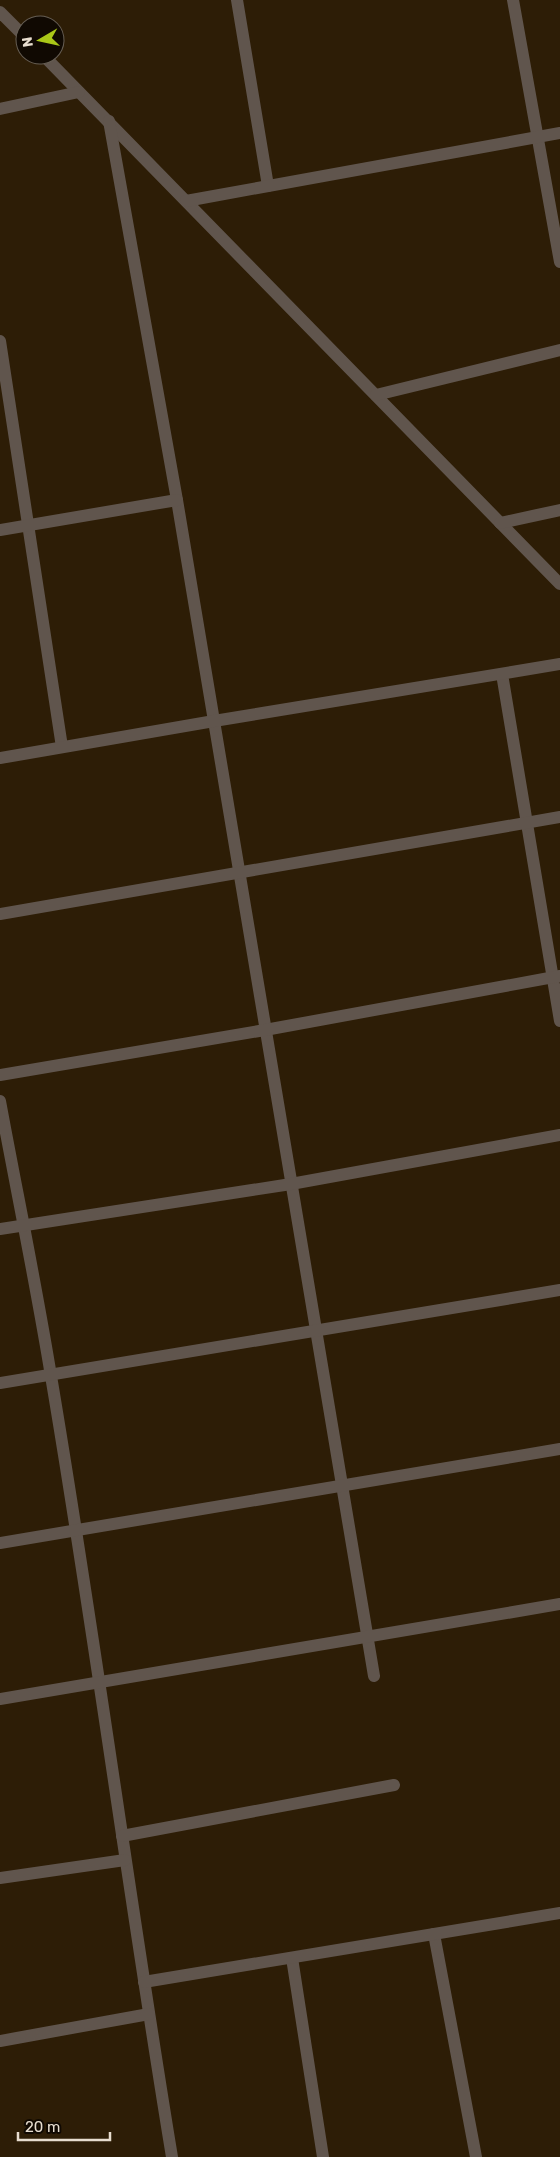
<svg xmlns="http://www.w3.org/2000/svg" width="560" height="2157" font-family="Rubik,sans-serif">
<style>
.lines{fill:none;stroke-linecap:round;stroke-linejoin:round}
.minor{stroke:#60554d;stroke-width:12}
</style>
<rect width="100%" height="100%" fill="#2d1d06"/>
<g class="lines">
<!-- minor -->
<g class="minor">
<polyline points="237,0 268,186"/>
<polyline points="513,0 560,262"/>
<polyline points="0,12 25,37"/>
<polyline points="43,55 560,584"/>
<polyline points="0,109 79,92"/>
<polyline points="109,121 177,500 374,1676"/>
<polyline points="186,201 560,133"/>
<polyline points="0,341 62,747"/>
<polyline points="376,395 560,350"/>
<polyline points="500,523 560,510"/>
<polyline points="0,530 177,500"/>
<polyline points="502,674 560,1021"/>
<polyline points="0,758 214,721 560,664"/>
<polyline points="0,914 560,817"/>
<polyline points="0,1075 265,1030 560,976"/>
<path d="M0,1101C17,1193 36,1284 51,1376C95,1636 129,1897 172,2157"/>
<polyline points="0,1229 291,1184 560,1135"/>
<polyline points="0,1383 560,1290"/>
<polyline points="0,1543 560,1449"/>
<polyline points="0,1699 560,1604"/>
<polyline points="122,1836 394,1785"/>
<polyline points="0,1878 125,1860"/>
<polyline points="434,1934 476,2157"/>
<polyline points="292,1958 323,2157"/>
<polyline points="144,1982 560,1913"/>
<polyline points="0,2041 149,2014"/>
</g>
</g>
<!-- north arrow -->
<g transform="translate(40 40) rotate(261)"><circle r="24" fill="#100902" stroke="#665e54"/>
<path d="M0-4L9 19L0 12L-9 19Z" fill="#aac718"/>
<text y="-8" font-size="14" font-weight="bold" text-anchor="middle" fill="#e7ddcf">N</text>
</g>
<!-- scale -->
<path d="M18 2132v8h92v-8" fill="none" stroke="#e7ddcf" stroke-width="2.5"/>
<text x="25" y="2132" font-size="15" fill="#e7ddcf" stroke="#100902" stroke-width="4" paint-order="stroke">20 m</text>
</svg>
